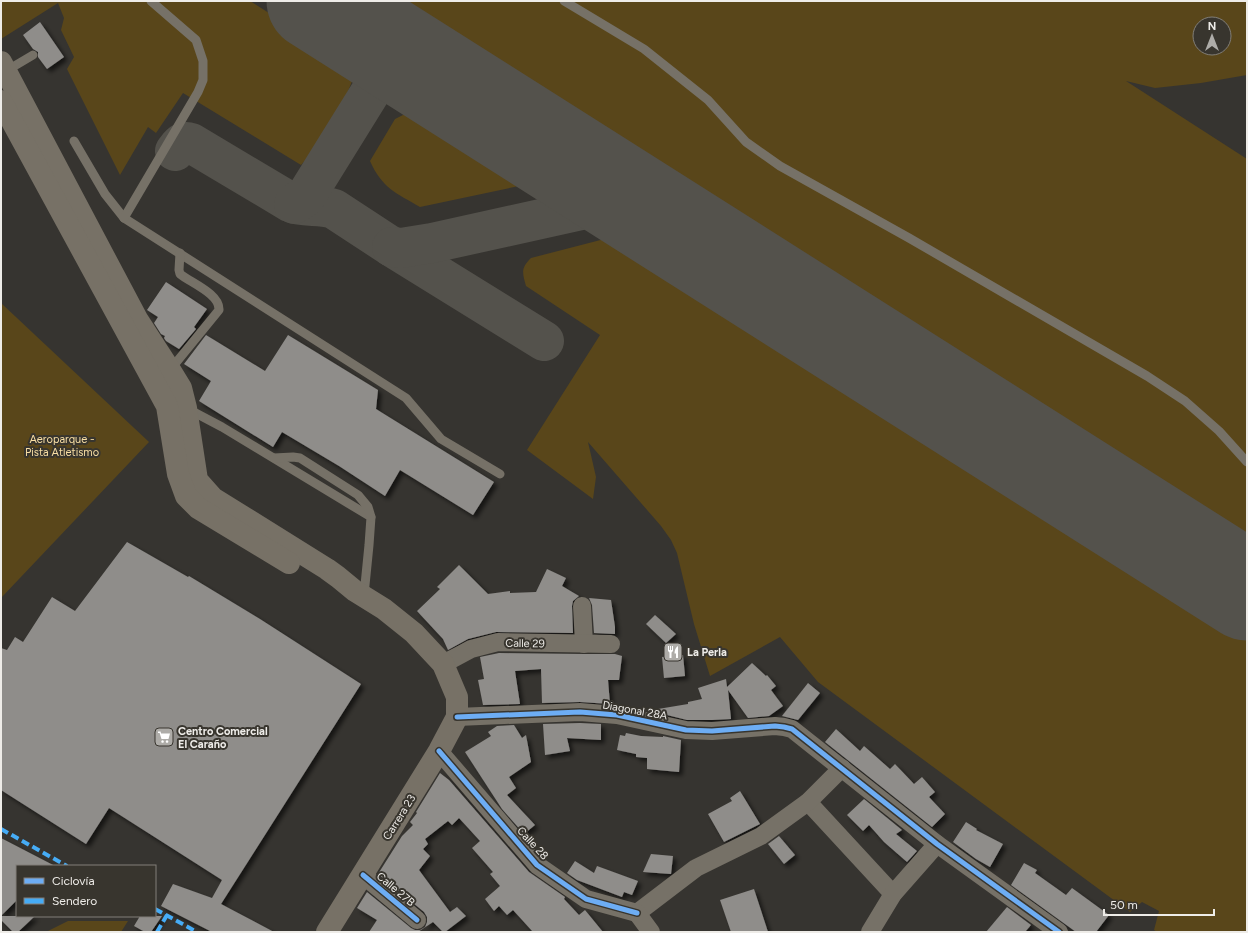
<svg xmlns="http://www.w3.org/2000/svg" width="1248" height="933" font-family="Figtree,sans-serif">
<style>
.green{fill:#59461a;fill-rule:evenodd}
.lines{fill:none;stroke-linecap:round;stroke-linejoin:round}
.taxiway{stroke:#54524c;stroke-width:40}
.runway{stroke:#54524c;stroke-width:99}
.building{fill:#8f8d8a;filter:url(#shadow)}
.service{stroke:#767167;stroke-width:9}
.minor{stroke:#767167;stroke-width:18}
.primary{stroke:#777166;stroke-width:22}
.quiet{stroke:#46acf6;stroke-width:4;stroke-dasharray:8 4;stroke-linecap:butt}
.cycleway-casing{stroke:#38352e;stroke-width:8}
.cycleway{stroke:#6dadf4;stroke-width:5}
.labels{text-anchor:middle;stroke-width:4;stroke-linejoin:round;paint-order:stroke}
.park-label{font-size:11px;fill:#f8dea4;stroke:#38352e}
.street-label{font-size:11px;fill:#eeece8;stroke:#38352e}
.poi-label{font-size:11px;font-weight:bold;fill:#eeece8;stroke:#38352e;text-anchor:start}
</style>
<defs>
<filter id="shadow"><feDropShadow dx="3.5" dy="3.5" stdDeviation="2" flood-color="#0009"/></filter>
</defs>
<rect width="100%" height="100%" fill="#363430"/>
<!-- green -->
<g class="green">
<path d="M1,1H250L357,69C347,95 335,121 319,144C314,152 307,158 301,165L183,93L156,133L148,127L120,175L67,69L74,57L61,30L64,18L58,3L1,39Z"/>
<path d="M392,1H1247V75L1201,83L1155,88L1126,81L1247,159V539ZM1200,24H1224V48H1200Z"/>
<path d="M405,114L416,120L519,186L420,207C396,193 382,188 370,161L395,119Z"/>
<path d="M616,236L1247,631V932H1157L1154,930L1159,911L1142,902L1130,912L818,682L780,637L710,676L694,624L677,553L671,540L661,526L588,442L596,477L593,499L527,450L600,335L526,286C522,272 521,268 531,258Z"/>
<polygon points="1,303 149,442 1,598"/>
<polygon points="68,921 128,921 121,932 46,932"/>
</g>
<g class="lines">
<!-- taxiway -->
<g class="taxiway">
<path d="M373,88C397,70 405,70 434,75"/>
<path d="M175,151C180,145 182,140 191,143L290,202C304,208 319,204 334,209L392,247L544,341"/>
<path d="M294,204L306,196L373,88C379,63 374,49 360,29"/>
<path d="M555,215C578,200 570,170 555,152"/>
<path d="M392,247L401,248L432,243L604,205C622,203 635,206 652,213"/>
</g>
<!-- runway -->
<polyline class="runway" points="316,1 1247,591"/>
</g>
<!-- building -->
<g class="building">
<polygon points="40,22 64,57 47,69 38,57 38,52 33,49 23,35"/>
<polygon points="166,282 207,309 194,327 196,329 179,349 166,341 164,338 165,336 161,334 154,323 158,317 147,310"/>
<polygon points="206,335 265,371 288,335 378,390 376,409 494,482 473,515 400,470 385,496 339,466 282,432 273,447 199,401 211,381 184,364"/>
<polygon points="127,542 188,577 189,576 260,619 361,684 221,904 274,932 212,932 161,906 173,884 212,898 222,880 109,808 86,844 1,790 1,648 7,650 15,637 23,642 52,597 75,611"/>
<polygon points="459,565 488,594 510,591 510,593 536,592 547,569 566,578 562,586 579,596 573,601 572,606 573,633 496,632 468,639 448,650 443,639 417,611 440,589 437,587"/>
<polygon points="589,598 611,600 615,627 615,634 594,633 592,605"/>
<polygon points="655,615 676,634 666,643 646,624"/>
<polygon points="499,653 584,654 615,654 622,656 619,680 608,680 610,704 580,702 542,703 541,669 515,671 520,704 483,705 478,680 484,679 480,657"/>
<polygon points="683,655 685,676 664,678 662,657"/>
<polygon points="752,663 766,676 767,675 776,686 771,690 783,706 769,716 748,718 728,690 731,719 712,720 687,720 659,713 658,709 688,704 688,702 702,699 698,688 726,679 727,687"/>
<polygon points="808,683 820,693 798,720 782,716"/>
<polygon points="580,723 601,724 601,740 567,738 570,751 545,755 543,724"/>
<polygon points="514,725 522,738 526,735 531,762 509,777 516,788 507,795 535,825 524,834 502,809 465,752 491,736 488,732 497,726"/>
<polygon points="836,729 860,751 864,746 890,769 895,764 914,784 922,777 935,792 929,797 945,814 932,827 825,742"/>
<polygon points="626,733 641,736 663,737 663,736 681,740 679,772 647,769 647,758 636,757 636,754 617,750 620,735 625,736"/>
<polygon points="440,773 449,780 529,872 565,897 564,899 579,915 585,910 603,932 533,932 513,910 507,915 499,906 494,911 485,899 500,886 490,874 493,872 472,848 480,841 459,818 452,825 448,821 425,839 428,844 423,849 430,856 419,870 450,912 457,907 466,916 445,932 443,932 433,922 418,932 369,932 377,920 357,908 367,892 411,928 415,930 420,930 425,927 427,922 427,917 424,912 378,874 402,836 413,825 410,822 417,813 416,812"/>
<polygon points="740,791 760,824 724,842 708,814 732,801 730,798"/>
<polygon points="864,799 902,830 896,834 917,851 907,862 884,842 869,825 863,831 847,815"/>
<polygon points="966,822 977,829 976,830 1003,844 990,867 976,859 953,842"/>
<polygon points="779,836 795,855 784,864 768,844"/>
<polygon points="1,838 55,866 17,866 17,900 1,916"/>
<polygon points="651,854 673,856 671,874 643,872"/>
<polygon points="575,861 594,873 597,866 638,881 632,895 624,892 622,897 577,880 567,873"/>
<polygon points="1024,863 1037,870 1035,873 1066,895 1072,888 1109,915 1096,932 1076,932 1011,885"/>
<polygon points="754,889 768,932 731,932 720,900"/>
<polygon points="1007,907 1031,925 1025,932 986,932"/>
<polygon points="1,916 35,916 18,932 13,932 1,920"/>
<polygon points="140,916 162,916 151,932 145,932 134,926"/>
</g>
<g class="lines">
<!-- service -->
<g class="service">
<polyline points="564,1 644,49 708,100 746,142 780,166 909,238 1147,376 1185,401 1219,431 1247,462"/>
<polyline points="6,71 33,55"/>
<polyline points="74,141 105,194 124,218 406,398 441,439 500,474"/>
<polyline points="124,218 198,92 203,80 203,61 196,40 151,1"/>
<path d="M170,370L219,310C220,294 191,283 180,274L179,270L180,253"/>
<polyline points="188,409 222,427 371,517 369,545 364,595"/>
<polyline points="274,458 293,457 300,458 358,495 368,507 371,517"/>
</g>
<!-- minor -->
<g class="minor">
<polyline points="582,606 584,644"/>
<polyline points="443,664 471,649 498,642 611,644"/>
<polyline points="457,717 580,712 617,715 686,730 712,731 775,726 784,727 792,729 937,844 1059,932"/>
<polyline points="439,751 537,865 586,899 637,913"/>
<polyline points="808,802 893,894"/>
<polyline points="363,875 417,920"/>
<polyline points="637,913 696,868 761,836 808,802 842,768"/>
<polyline points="637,913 651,932"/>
<polyline points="870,932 893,894 937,844"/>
</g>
<!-- primary -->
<g class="primary">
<polyline points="1,62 137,319 170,370 181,388 186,408 197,480 213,498 327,569 338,577 355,591 384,609 414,633 443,664 457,697 457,717 439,751 327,932"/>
<polyline points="1,101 167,406 178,474 186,496 198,508 289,563"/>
</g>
<!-- quiet -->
<g class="quiet">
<polyline points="1,829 67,866"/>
<polyline points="155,909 197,932"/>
<polyline points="157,932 167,915"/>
</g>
<defs>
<g id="cycleway">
<polyline points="457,717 580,712 617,715 686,730 712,731 775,726 784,727 792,729 937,844 1059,932"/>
<polyline points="439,751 537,865 586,899 637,913"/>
<polyline points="363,875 417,920"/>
</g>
</defs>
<!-- cycleway casing -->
<use href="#cycleway" class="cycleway-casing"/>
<!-- cycleway -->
<use href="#cycleway" class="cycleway"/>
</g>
<!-- icons -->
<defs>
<symbol id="restaurant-square" viewBox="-11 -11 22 22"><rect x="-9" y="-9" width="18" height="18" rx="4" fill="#aeaca8" stroke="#38352e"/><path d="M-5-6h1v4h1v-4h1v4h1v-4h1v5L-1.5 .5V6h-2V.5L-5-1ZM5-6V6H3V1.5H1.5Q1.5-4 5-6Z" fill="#fff"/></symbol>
<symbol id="supermarket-square" viewBox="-11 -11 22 22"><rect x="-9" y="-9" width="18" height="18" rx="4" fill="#aeaca8" stroke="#38352e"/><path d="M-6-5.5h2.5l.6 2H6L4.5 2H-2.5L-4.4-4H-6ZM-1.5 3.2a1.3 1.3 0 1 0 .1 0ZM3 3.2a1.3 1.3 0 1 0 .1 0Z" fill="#fff"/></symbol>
</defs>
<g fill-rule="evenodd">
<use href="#restaurant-square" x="662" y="641" width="22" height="22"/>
<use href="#supermarket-square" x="153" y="726" width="22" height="22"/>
</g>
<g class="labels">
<!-- park labels -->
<g class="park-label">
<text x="62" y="443">Aeroparque -<tspan x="62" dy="13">Pista Atletismo</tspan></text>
</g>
<!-- street labels -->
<g class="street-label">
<text transform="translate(525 643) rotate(1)" y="4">Calle 29</text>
<text transform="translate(635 710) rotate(10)" y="4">Diagonal 28A</text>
<text transform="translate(399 817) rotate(-58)" y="4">Carrera 23</text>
<text transform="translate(533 843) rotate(47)" y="4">Calle 28</text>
<text transform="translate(396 889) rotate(40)" y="4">Calle 27B</text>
</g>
<!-- poi labels -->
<g class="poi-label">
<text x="687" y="656">La Perla</text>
<text x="178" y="735">Centro Comercial<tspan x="178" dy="13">El Caraño</tspan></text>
</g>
</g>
<!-- border -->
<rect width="1248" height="933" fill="none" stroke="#eeece8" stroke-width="4"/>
<!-- legend -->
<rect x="16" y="865" width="140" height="52" fill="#38352e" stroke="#817e78"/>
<rect x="24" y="878" width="20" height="6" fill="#6dadf4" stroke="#817e78"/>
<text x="52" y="885" font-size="12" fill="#eeece8">Ciclovía</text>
<rect x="24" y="898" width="20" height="6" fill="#46acf6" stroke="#817e78"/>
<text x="52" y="905" font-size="12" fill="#eeece8">Sendero</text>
<!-- north arrow -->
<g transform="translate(1212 36)"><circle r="19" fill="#38352e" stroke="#817e78"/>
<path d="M0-3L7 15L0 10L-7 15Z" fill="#aeaca8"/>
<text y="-6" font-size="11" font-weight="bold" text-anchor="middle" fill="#eeece8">N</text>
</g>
<!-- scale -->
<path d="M1104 909v6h110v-6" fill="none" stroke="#eeece8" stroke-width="2"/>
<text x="1110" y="909" font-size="12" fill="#eeece8" stroke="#38352e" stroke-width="3" paint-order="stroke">50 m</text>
</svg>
